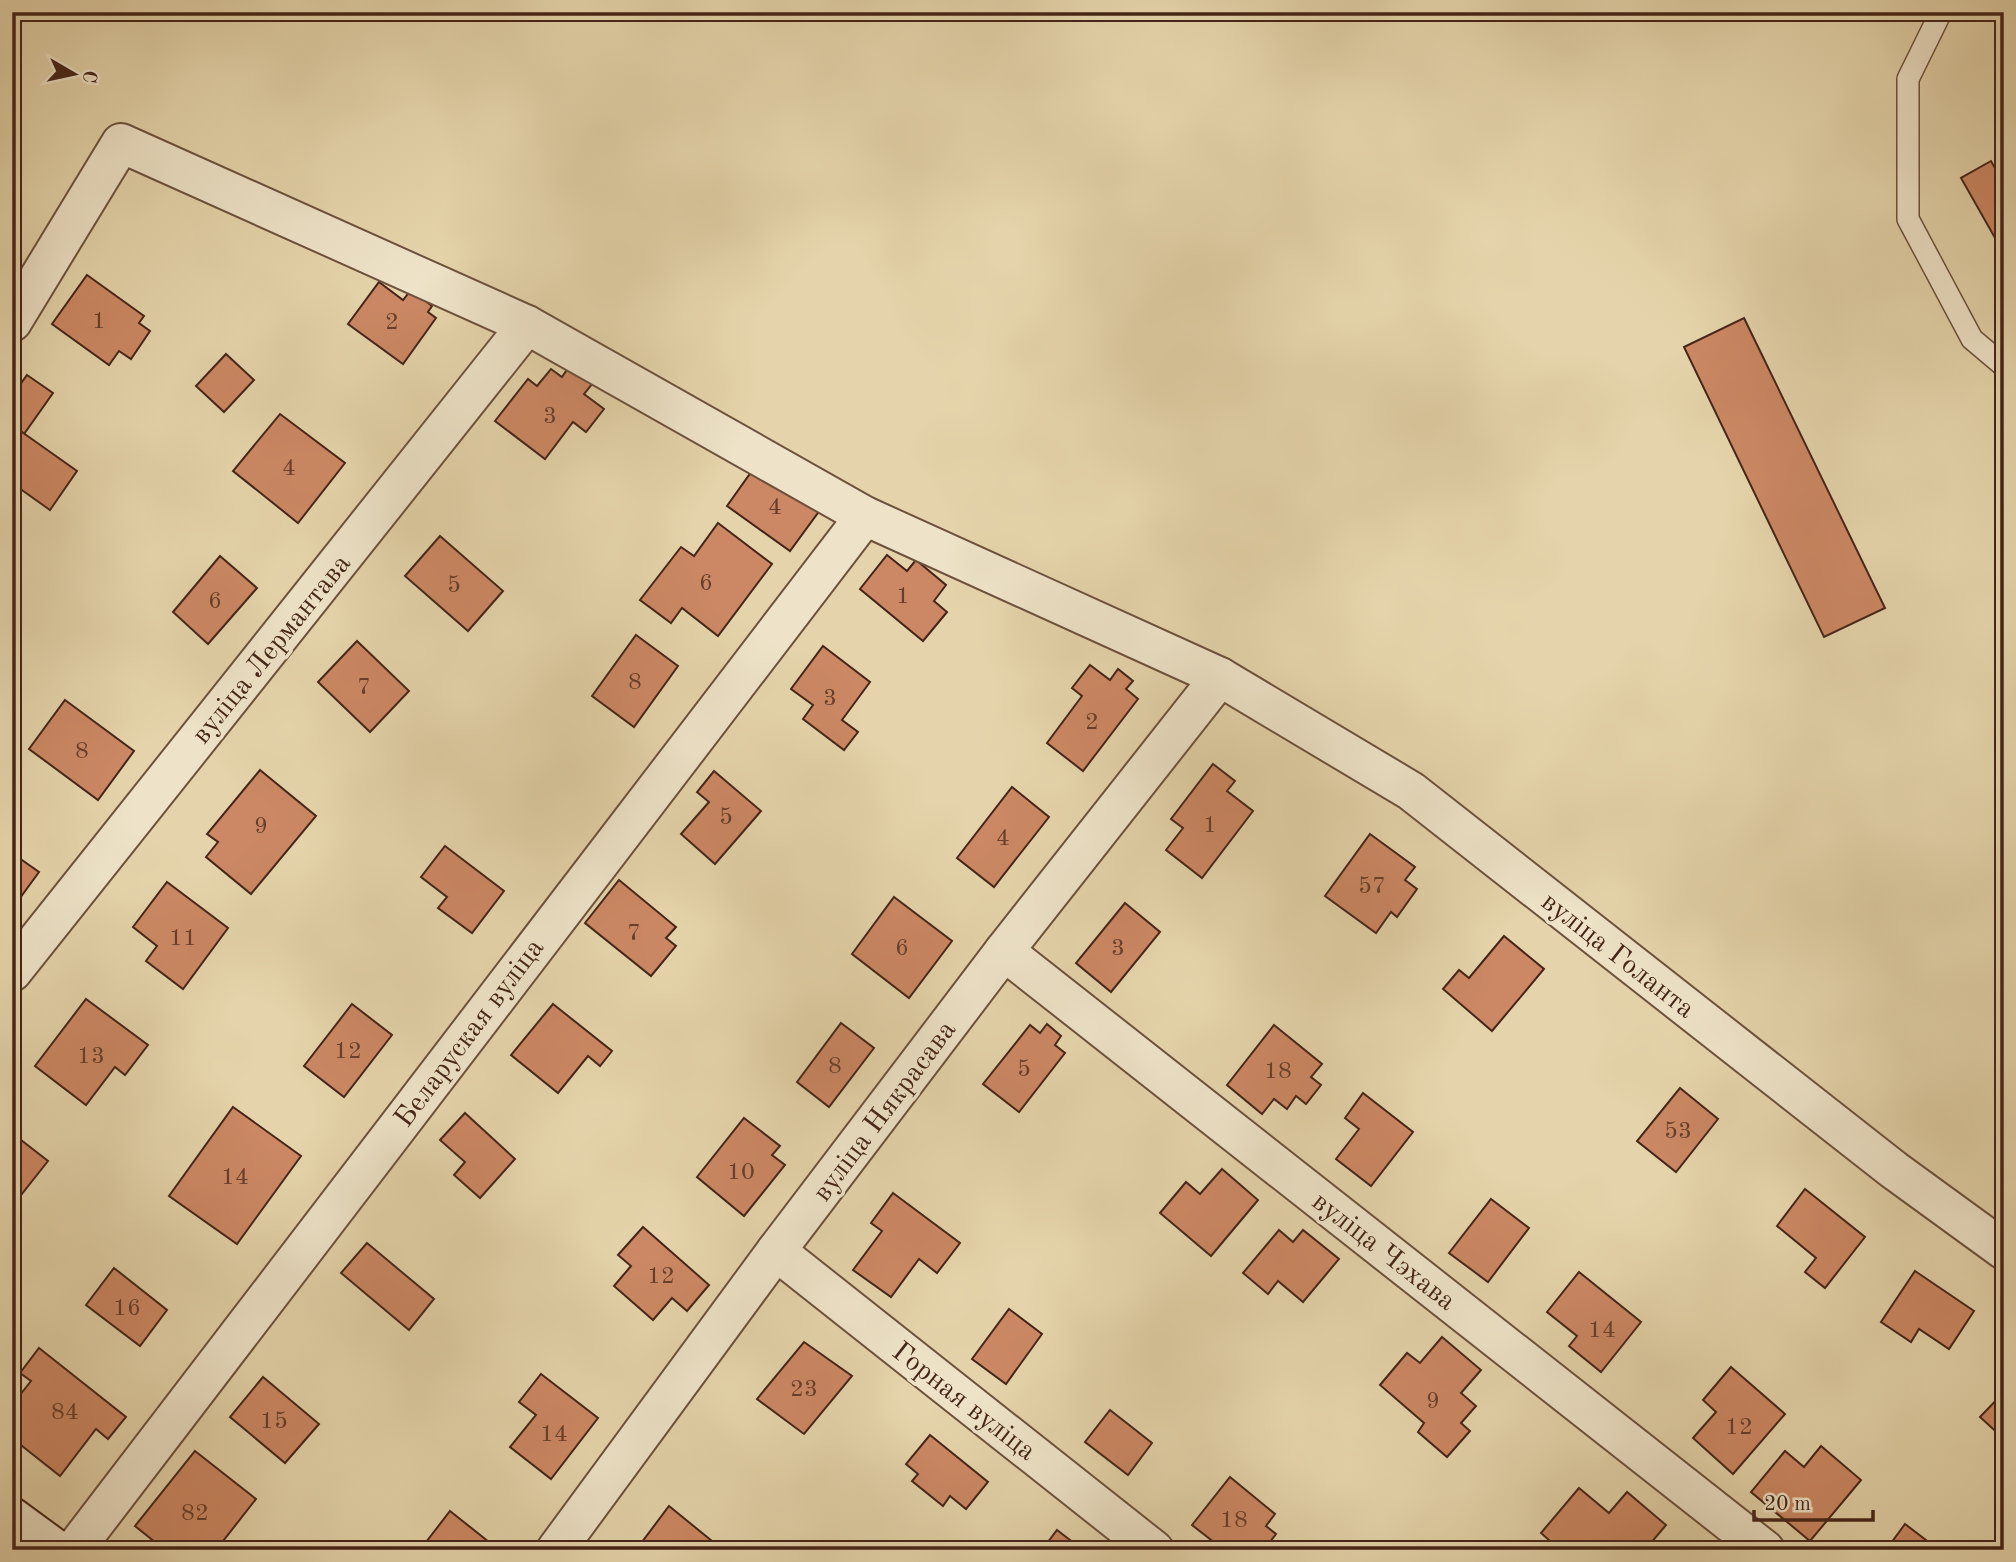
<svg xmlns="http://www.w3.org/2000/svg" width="2016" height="1562" font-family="'Old Standard TT',serif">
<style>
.building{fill:#cc8864;stroke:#452518;stroke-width:2}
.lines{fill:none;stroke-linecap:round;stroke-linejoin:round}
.lane-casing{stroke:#6d513d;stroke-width:24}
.street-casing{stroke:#6d513d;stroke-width:42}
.secondary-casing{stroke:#452518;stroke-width:42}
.lane{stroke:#eee3c8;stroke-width:21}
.street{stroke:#eee3c8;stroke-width:38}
.secondary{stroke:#eee3c8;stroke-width:38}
.labels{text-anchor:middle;stroke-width:7;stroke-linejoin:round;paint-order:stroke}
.number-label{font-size:24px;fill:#673e2b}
.street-label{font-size:28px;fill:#452518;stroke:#eee3c8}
</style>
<rect width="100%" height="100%" fill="#e5d4ab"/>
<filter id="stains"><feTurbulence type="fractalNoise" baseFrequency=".00286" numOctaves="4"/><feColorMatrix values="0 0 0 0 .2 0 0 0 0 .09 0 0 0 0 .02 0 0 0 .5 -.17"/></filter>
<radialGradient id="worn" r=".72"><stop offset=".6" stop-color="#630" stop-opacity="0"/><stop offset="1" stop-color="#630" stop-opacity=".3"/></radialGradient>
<!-- building -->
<g class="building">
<polygon points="1991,161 2002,181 2004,180 2004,243 1999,245 1961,178"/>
<polygon points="87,275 144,316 139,323 150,331 131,359 119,351 109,365 52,324"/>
<polygon points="379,282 403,300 411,290 432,306 428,312 436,318 403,364 348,324"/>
<polygon points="1744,318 1885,608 1824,637 1684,347"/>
<polygon points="226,354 254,380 224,412 196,386"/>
<polygon points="570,365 593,383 584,394 604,409 586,432 573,422 545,459 495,421 528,379 537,386 551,369 562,377"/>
<polygon points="27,375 53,393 24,434 12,425 12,396"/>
<polygon points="280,414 345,463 298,523 233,471"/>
<polygon points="12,425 77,471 50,510 12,483"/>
<polygon points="759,461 823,506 790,551 727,506"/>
<polygon points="718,523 772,564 718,636 682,608 671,623 640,600 681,547 694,556"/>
<polygon points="440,536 503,591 468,631 405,576"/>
<polygon points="887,555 907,571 916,560 946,585 934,601 947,612 923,641 860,589"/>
<polygon points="220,556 257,588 208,644 173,612"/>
<polygon points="636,635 678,666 634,727 592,696"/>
<polygon points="357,641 409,691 370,732 318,682"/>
<polygon points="823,646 870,682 842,720 858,732 844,750 803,719 813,705 791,689"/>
<polygon points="1090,665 1110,680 1118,669 1133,681 1126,689 1138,699 1083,771 1047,743 1082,696 1072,688"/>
<polygon points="65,700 134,751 98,800 29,749"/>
<polygon points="1213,764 1235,781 1227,791 1253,811 1202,878 1166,850 1183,828 1171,819"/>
<polygon points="260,770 316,816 251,894 206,857 218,842 207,834"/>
<polygon points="714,771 761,811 715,864 681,834 709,802 697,792"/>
<polygon points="1012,787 1049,817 994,887 957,858"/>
<polygon points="1370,834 1415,867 1405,880 1417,889 1397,917 1391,912 1376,933 1325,896"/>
<polygon points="445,846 504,891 472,933 438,908 447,897 421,877"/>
<polygon points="12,853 39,872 12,909"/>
<polygon points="619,880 676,927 666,938 676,946 651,976 585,923"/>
<polygon points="167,882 228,928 183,989 146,961 157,946 133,927"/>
<polygon points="894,897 952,941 909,998 852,954"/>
<polygon points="1125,903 1160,932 1111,992 1076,963"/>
<polygon points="1504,936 1544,969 1492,1031 1443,989 1459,970 1469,978"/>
<polygon points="86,999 148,1045 125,1075 115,1067 86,1105 35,1066"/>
<polygon points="352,1004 392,1035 344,1097 304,1066"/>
<polygon points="553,1004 612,1051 600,1066 588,1056 558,1093 511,1055"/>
<polygon points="841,1023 874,1048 829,1107 797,1082"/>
<polygon points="1047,1024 1061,1036 1055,1045 1065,1053 1019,1112 983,1084 1030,1025 1040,1033"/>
<polygon points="1274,1025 1322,1064 1311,1077 1321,1085 1306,1104 1296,1096 1287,1109 1274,1099 1262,1114 1227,1085"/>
<polygon points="1680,1088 1718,1119 1676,1172 1637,1141"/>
<polygon points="1363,1093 1413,1132 1371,1186 1336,1159 1359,1129 1345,1118"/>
<polygon points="233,1107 301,1156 237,1244 169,1196"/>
<polygon points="465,1113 515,1159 480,1198 454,1175 465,1162 440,1140"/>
<polygon points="744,1118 780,1146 772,1155 785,1165 744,1216 697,1177"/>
<polygon points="12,1133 48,1161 21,1195 12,1188"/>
<polygon points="1222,1169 1258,1200 1211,1256 1160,1213 1186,1182 1200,1194"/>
<polygon points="1805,1189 1865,1237 1825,1288 1805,1272 1816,1258 1777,1226"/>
<polygon points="893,1193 960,1243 937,1273 919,1259 891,1297 853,1270 882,1231 871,1223"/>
<polygon points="1491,1199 1529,1228 1488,1282 1449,1253"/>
<polygon points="643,1227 709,1285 687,1311 672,1298 653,1320 614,1286 631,1266 618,1255"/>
<polygon points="1279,1230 1293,1242 1303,1230 1339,1259 1303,1302 1278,1281 1268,1294 1243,1273"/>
<polygon points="367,1243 434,1299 409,1330 341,1273"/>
<polygon points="114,1268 167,1310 140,1346 86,1305"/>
<polygon points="1915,1271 1974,1311 1949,1349 1919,1329 1911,1342 1881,1322"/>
<polygon points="1579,1272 1641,1322 1601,1372 1569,1346 1577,1336 1547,1312"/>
<polygon points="1009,1309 1042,1334 1006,1384 972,1359"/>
<polygon points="1442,1337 1481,1370 1461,1393 1476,1406 1461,1423 1470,1431 1447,1457 1418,1432 1424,1423 1380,1385 1407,1353 1420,1363"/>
<polygon points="804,1342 852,1376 804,1434 757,1399"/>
<polygon points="39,1348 126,1417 108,1439 96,1429 60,1476 12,1438 12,1405 31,1381 20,1373"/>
<polygon points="1731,1367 1785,1414 1733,1474 1693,1438 1716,1412 1703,1400"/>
<polygon points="541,1374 598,1418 551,1479 510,1447 536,1415 519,1402"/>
<polygon points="263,1377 319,1424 285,1463 230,1417"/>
<polygon points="2004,1392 2004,1439 1980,1417"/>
<polygon points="1110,1410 1152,1443 1128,1475 1085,1442"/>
<polygon points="930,1435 988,1482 966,1509 950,1496 943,1506 912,1481 918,1474 906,1464"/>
<polygon points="1821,1446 1861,1480 1810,1541 1751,1492 1785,1451 1804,1467"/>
<polygon points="195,1451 256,1499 216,1550 165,1550 135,1526"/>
<polygon points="1230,1477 1275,1514 1266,1526 1276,1534 1264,1550 1224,1550 1192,1525"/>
<polygon points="1579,1488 1609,1513 1627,1492 1666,1525 1645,1550 1560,1550 1541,1533"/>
<polygon points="669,1506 723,1550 650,1550 642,1542"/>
<polygon points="450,1511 499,1550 428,1550 423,1546"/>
<polygon points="1905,1524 1939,1550 1886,1550"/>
<polygon points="1057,1530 1083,1550 1042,1550"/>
</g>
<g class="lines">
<defs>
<polyline id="lane" points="1941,12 1908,79 1908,219 1972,339 2004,366"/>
<g id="street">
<polyline points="12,322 121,143 527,325 865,516 1220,677 1411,791 1894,1170 2004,1250"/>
<polyline points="1004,951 1765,1550"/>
<polyline points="12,972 527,325"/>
<polyline points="776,1251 1154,1550"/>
<polyline points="74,1550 865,516"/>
<polyline points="556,1550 776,1251 1004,951 1220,677"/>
</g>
<polyline id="secondary" points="12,1517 57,1550"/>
</defs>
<!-- lane casing -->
<use href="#lane" class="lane-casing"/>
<!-- street casing -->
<use href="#street" class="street-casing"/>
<!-- secondary casing -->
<use href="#secondary" class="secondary-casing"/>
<!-- lane -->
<use href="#lane" class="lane"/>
<!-- street -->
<use href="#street" class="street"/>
<!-- secondary -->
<use href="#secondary" class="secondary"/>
</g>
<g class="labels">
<!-- number labels -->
<g class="number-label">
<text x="99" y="328">1</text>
<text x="392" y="329">2</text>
<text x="550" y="423">3</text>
<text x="289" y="475">4</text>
<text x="775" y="514">4</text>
<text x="706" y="590">6</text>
<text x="454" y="592">5</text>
<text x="903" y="603">1</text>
<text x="215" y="608">6</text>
<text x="635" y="689">8</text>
<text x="364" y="694">7</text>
<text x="830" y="705">3</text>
<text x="1092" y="729">2</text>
<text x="82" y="758">8</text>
<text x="726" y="824">5</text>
<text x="1210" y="832">1</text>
<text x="261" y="833">9</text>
<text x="1003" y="845">4</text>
<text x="1372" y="893">57</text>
<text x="634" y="940">7</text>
<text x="183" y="945">11</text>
<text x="902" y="955">6</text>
<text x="1118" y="955">3</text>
<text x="348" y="1058">12</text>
<text x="91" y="1063">13</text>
<text x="835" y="1073">8</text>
<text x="1024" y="1076">5</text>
<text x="1278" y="1078">18</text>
<text x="1678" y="1138">53</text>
<text x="741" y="1179">10</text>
<text x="235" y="1184">14</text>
<text x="661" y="1283">12</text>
<text x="127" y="1315">16</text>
<text x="1602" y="1337">14</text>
<text x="804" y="1396">23</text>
<text x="1433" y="1408">9</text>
<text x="65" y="1419">84</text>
<text x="274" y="1428">15</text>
<text x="1739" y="1434">12</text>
<text x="554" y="1441">14</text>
<text x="195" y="1520">82</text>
<text x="1234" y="1527">18</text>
</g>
<!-- street labels -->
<g class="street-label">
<text transform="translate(270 648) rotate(-51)" y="10">вуліца Лермантава</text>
<text transform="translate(1619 954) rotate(38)" y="10">вуліца Голанта</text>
<text transform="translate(468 1032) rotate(-53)" y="10">Беларуская вуліца</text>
<text transform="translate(883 1110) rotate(-53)" y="10">вуліца Някрасава</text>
<text transform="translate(1385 1250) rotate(38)" y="10">вуліца Чэхава</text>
<text transform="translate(965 1400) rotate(38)" y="10">Горная вуліца</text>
</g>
</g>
<!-- margin -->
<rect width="2016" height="1562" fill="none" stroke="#e5d4ab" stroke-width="42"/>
<rect x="14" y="14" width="1988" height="1534" fill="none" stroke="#452518" stroke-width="3.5"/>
<rect x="21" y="21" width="1974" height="1520" fill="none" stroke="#452518" stroke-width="2"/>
<!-- north arrow -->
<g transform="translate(74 74) rotate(99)" stroke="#eee3c8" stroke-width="5" paint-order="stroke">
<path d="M0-5L12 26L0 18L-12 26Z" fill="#452518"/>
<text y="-10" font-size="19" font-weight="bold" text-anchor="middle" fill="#452518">С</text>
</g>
<!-- scale -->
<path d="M1754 1510v10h119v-10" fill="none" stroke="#452518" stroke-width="3.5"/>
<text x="1764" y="1510" font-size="21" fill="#452518" stroke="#eee3c8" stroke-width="5" paint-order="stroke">20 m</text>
<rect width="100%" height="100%" filter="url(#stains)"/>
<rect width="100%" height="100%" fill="url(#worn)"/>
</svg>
